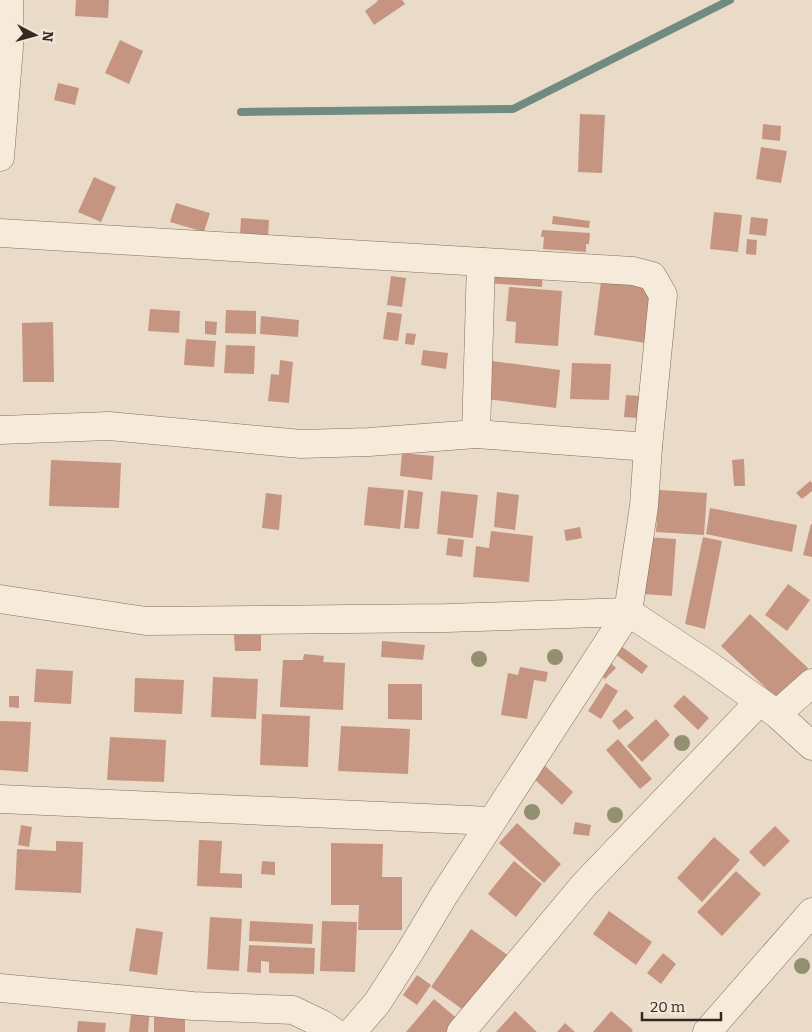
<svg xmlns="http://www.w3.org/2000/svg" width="812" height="1032" font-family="Bitter,serif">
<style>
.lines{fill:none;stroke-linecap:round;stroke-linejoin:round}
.stream{stroke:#708c81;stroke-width:8}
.building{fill:#c59581}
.street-casing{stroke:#846e5e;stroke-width:29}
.street{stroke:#f6eada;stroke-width:28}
.tree{fill:#938f71}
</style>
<rect width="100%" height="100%" fill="#eadbc8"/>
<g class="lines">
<!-- stream -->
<polyline class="stream" points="241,112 513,109 730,0"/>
</g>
<!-- building -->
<g class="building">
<polygon points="76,0 109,0 108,18 75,16"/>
<polygon points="377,0 402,0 405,4 374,25 365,11 378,1"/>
<polygon points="120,40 143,51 129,84 105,73"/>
<polygon points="58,83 79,88 75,105 54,100"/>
<polygon points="580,114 605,115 602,173 578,172"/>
<polygon points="763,124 781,126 780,141 762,139"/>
<polygon points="761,147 787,151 781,183 756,179"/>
<polygon points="94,177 116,187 101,222 78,212"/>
<polygon points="176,203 210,213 204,232 170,222"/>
<polygon points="714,212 742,215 738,252 710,249"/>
<polygon points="553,216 590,221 589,228 552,224"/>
<polygon points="751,217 768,219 766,236 749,234"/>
<polygon points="241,218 269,220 268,238 240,236"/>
<polygon points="542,230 590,233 589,244 586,244 586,252 543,249 544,237 541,237"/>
<polygon points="747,239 757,240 756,255 746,254"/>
<polygon points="488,267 543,271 542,287 487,283"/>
<polygon points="391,276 406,278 402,307 387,305"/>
<polygon points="601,281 653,288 646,343 594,335"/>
<polygon points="509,287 562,291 558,346 515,343 516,322 506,321"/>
<polygon points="150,309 180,311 179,333 148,331"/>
<polygon points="226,310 256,311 256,334 225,333"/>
<polygon points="387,312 402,314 398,341 383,339"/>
<polygon points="261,316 299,320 298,337 260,334"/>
<polygon points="205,321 217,322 216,335 205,334"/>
<polygon points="53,322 54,382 23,382 22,323"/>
<polygon points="406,333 416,334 414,345 405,344"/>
<polygon points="186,339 216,341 214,367 184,365"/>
<polygon points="226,345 255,346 254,374 224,373"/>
<polygon points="423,350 448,353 446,369 421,365"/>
<polygon points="280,360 293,362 289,403 268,401 271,374 279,375"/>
<polygon points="492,361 560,370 556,408 487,399"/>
<polygon points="572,363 611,364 609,400 570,399"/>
<polygon points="626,395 639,396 638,418 624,417"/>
<polygon points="402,453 434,456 432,480 400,476"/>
<polygon points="744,459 745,486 734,486 732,460"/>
<polygon points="51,460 121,463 119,508 49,506"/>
<polygon points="810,481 812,483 812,491 802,499 796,493"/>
<polygon points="368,487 404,490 400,529 364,525"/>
<polygon points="408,490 423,492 419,529 404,528"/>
<polygon points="659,490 707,493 704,535 656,532"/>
<polygon points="441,491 478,495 473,538 437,534"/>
<polygon points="497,492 519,495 515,530 494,527"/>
<polygon points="266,493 282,495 279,530 262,528"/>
<polygon points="710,508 797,525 792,552 706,534"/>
<polygon points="811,524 812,524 812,557 803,555"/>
<polygon points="580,527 582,538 566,541 564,530"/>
<polygon points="491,531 533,536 529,582 473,577 476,546 489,548"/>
<polygon points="646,537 676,539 672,596 642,594"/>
<polygon points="703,537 722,541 705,629 685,624"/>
<polygon points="448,538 464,540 462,557 446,555"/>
<polygon points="788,584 810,600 787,631 765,615"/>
<polygon points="750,614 808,668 779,700 721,646"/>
<polygon points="234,635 261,635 261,651 235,651"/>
<polygon points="382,641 425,645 423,660 381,657"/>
<polygon points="617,643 648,666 642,674 611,651"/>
<polygon points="304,654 324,656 323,662 345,663 343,710 280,707 283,660 303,660"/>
<polygon points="610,662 616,668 605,679 599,673"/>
<polygon points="520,667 548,672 546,682 534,680 527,719 501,715 508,673 518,675"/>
<polygon points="36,669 73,671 71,704 34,702"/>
<polygon points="213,677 258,679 256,719 211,717"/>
<polygon points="135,678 184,680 182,714 134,712"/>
<polygon points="606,683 618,691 601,719 588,711"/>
<polygon points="388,684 422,684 422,720 388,719"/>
<polygon points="684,695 709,718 698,730 673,706"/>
<polygon points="9,696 19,696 19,708 9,707"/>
<polygon points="626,709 634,718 619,730 612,721"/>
<polygon points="262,714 310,716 308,767 260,765"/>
<polygon points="656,719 670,735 642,762 627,746"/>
<polygon points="0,721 31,722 28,772 0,770"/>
<polygon points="341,726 410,729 408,774 338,771"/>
<polygon points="110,737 166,740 164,782 107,780"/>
<polygon points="618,739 652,779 640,789 606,750"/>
<polygon points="543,764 573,792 562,805 531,776"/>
<polygon points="575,822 591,825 589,836 573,834"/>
<polygon points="517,823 561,864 544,883 499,843"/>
<polygon points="21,825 32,827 29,847 18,845"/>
<polygon points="775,826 790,841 764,867 749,852"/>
<polygon points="714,837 740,860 702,902 677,878"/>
<polygon points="199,840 222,841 220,873 242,874 242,888 197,886"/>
<polygon points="56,841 83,842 81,893 15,890 17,849 56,851"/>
<polygon points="331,843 383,844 382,877 402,877 402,930 358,930 359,905 331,905"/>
<polygon points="262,861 275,862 275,875 261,874"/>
<polygon points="514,861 542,884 516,917 488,894"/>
<polygon points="736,871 761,894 722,936 697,912"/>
<polygon points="609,911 652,942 636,965 593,934"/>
<polygon points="210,917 242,919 239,971 207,969"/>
<polygon points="250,921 313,924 312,944 249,941"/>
<polygon points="322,921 357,922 355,972 320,971"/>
<polygon points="136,928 163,932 157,975 129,971"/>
<polygon points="471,929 509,956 469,1014 431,987"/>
<polygon points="249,945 315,948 314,974 269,973 269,962 261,961 261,973 247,972"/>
<polygon points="663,953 676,964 661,984 647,973"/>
<polygon points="417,975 431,985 417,1005 403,995"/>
<polygon points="434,999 460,1021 451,1032 406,1032"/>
<polygon points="132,1007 150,1008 148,1032 129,1032"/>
<polygon points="515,1011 537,1032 496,1032"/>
<polygon points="611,1011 633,1030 632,1032 593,1032"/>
<polygon points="154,1015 185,1016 185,1032 154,1032"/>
<polygon points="78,1021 106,1023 105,1032 77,1032"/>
<polygon points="565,1023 575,1032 557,1032"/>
</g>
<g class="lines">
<defs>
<g id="street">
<polyline points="0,157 9,47 9,0"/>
<polyline points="0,233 633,271 652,276 663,295 648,447 644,506 628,612 444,895 411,950 377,1003 352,1032"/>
<polyline points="0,430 109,426 301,444 369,442 476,434 648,447"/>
<polyline points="476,434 481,262"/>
<polyline points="0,599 146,621 447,618 628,612 707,664 777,714 812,746"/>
<polyline points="777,714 812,683"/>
<polyline points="0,799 491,821"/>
<polyline points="0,988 193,1006 293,1010 322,1024 334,1032"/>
<polyline points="461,1032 584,885 759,702"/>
<polyline points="707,1032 812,912"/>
</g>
</defs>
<!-- street casing -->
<use href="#street" class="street-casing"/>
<!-- street -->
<use href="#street" class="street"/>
</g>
<!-- trees -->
<g class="tree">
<circle cx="555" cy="657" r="8"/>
<circle cx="479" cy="659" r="8"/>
<circle cx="682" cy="743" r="8"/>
<circle cx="532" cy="812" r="8"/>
<circle cx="615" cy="815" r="8"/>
<circle cx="802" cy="966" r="8"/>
</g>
<!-- north arrow -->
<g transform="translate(35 35) rotate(96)" stroke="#f2e7d6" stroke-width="4" paint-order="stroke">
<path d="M0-4L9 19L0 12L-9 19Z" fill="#362821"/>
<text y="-8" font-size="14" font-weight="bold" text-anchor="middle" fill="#362821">N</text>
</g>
<!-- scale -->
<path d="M642 1012v8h79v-8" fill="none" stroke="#362821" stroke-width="2.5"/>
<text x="650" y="1012" font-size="15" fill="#362821" stroke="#f2e7d6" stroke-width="4" paint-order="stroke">20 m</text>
</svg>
